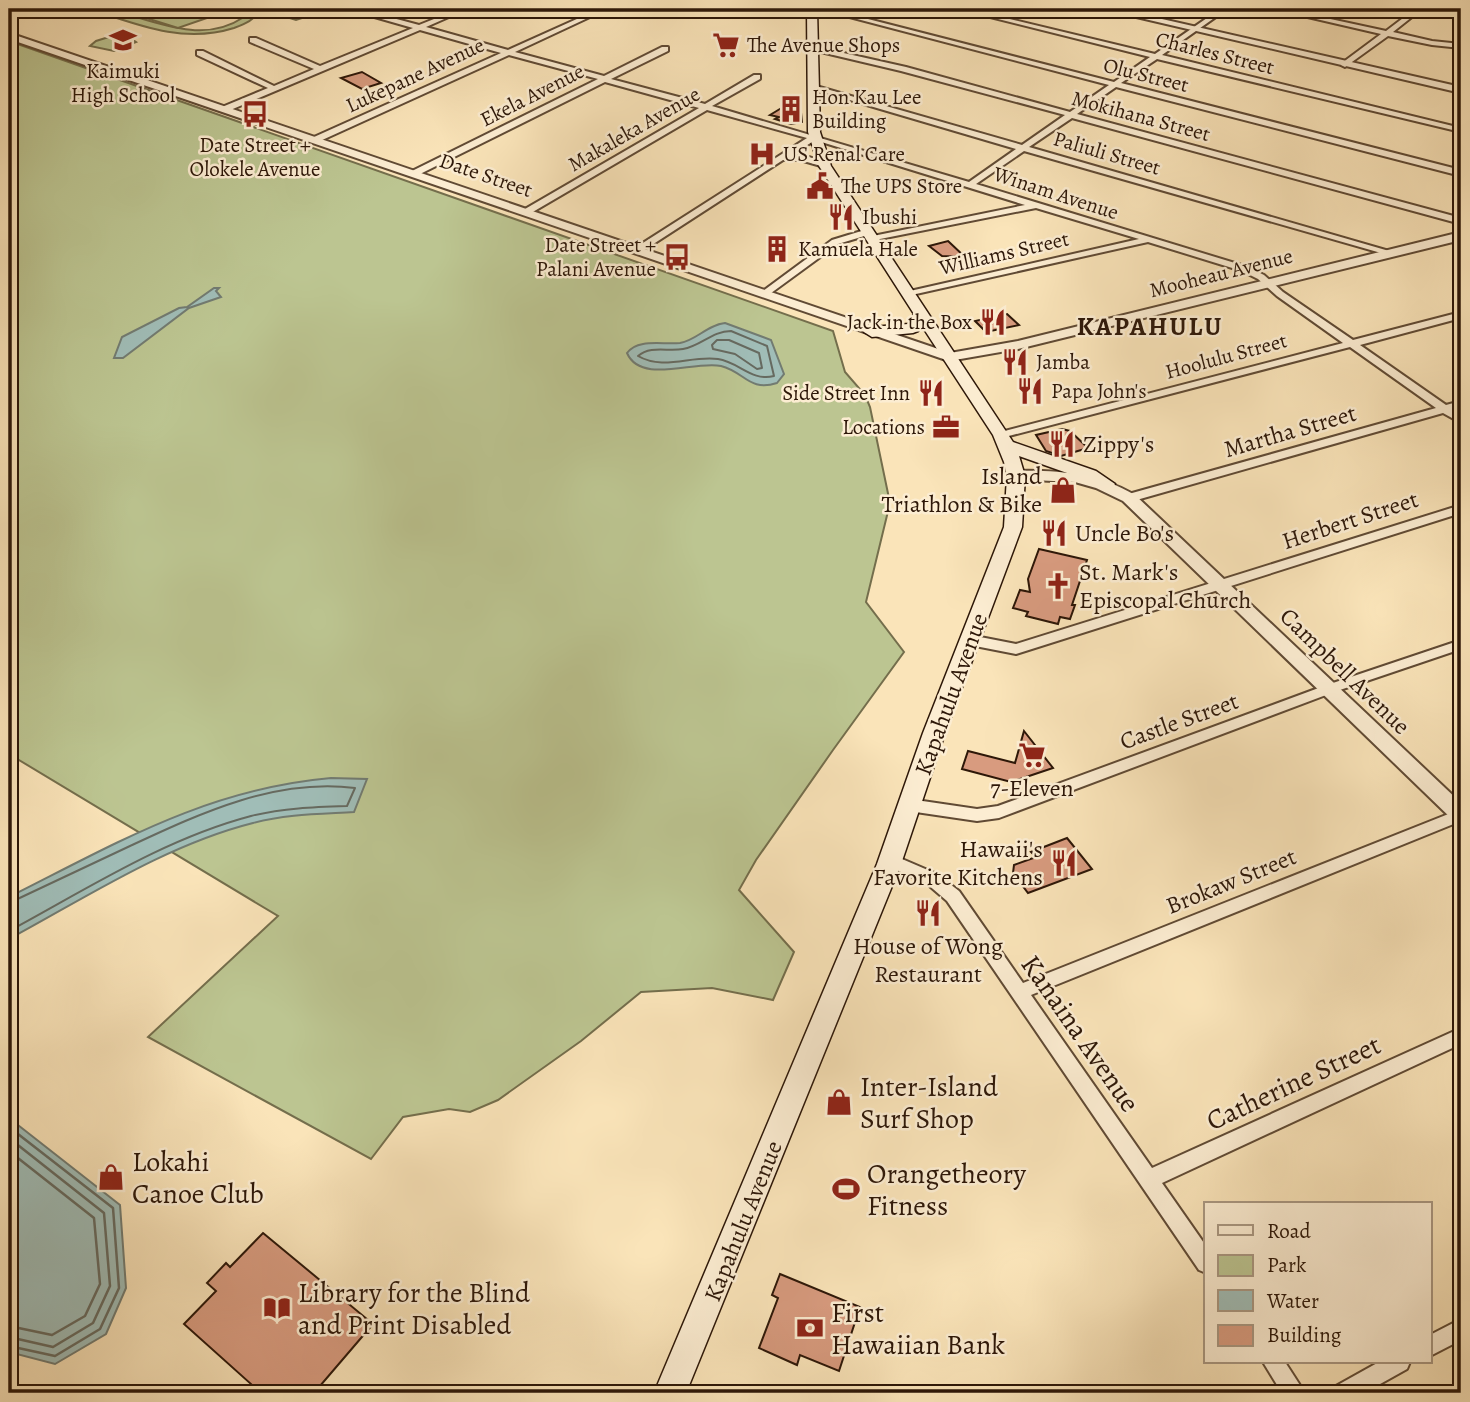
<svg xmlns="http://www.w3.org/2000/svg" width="1470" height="1402" font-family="Alegreya,serif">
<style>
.green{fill:#bcc591;stroke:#746e4c;stroke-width:2}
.water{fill:#a0bdb7;stroke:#727b71;stroke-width:2}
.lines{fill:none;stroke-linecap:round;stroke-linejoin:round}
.shore-far1{stroke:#666a60;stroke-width:2}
.shore{stroke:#666a60;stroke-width:2.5}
.building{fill:#d89b7f;stroke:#2d1708;stroke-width:2}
.minor-casing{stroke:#604a34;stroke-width:4}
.tertiary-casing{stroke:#604a34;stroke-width:4}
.secondary-casing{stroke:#2d1708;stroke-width:3}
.minor{fill:#fcedd2;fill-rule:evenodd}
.tertiary{fill:#fcedd2;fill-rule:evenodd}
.secondary{fill:#fcedd2;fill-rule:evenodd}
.labels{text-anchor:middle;stroke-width:5;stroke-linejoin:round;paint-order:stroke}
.far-poi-label{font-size:21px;fill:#2d1708;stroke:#fcedd2;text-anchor:start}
.far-street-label{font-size:21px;fill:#2d1708;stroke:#fcedd2}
.street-label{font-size:24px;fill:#2d1708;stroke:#fcedd2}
.poi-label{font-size:24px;fill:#2d1708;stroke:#fcedd2;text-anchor:start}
.far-district-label{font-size:26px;font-weight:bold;letter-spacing:2px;fill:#2d1708;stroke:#fcedd2}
.near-street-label{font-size:28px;fill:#2d1708;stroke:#fcedd2}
.near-poi-label{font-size:28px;fill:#2d1708;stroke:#fcedd2;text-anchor:start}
</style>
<rect width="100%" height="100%" fill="#fae4b9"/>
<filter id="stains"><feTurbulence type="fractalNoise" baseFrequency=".00286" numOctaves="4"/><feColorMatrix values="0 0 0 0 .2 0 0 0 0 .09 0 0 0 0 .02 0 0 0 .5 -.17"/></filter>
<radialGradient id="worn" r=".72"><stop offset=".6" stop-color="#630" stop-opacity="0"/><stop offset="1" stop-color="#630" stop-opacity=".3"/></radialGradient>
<!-- green -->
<g class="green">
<path d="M90,9C142,9 193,51 244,17L246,9H277L305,17L296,20L260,9C255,20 245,24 234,28C183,44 138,25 90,9Z"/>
<polygon points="117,9 233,9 178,28"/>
<polygon points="112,36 127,36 136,42 114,51 90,46 96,41"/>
<polygon points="9,41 833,331 845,372 865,395 870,407 890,503 866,602 904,652 833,750 756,860 739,890 794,952 773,1000 712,988 641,992 581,1041 498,1100 470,1112 449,1109 403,1117 371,1159 148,1037 278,916 9,754"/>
</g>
<!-- water -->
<g class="water">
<polygon points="214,288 219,288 216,291 221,297 189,308 123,358 114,358 122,337 179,308 187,307"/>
<path d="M725,323L771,340L784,374L777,383C749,392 745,372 721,366C695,360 641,385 627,353C638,338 663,345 680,343C697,340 707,325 725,323Z"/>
<path d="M331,778L367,779L354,812C320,814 286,814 253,823C166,845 87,897 9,939V897C117,843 207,789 331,778Z"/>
<polygon points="9,1118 120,1205 126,1288 106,1334 55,1364 9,1352"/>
</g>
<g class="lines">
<!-- shore-far1 -->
<g class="shore-far1">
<path d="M731,331L767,346L774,376C752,382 739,362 718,359C691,355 664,371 638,356C651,345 668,352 683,349C701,346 712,331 731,331Z"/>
<polygon points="717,340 729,340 759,353 762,368 757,369 735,354 713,349 712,345"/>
<path d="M9,903C49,884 90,865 130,846C201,813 275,778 355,788L347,806C315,807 282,808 251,816C164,839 87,889 9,931"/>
</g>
<!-- shore -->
<g class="shore">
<polyline points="9,1127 113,1208 119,1288 100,1329 55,1356 9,1346"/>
<polyline points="9,1138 104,1213 110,1286 93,1323 53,1347 9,1337"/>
<polyline points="9,1151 94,1218 100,1284 85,1316 52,1335 9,1326"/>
</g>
</g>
<!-- building -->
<g class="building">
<polygon points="362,72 381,83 362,89 341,78"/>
<polygon points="793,101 800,103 802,122 791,124 775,119 779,117 770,115"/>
<polygon points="948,241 965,257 942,256 929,246"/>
<polygon points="1007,314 1019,325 986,332 975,321"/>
<polygon points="1062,429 1070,431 1088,448 1061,456 1046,451 1036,435"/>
<polygon points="1039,549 1087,560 1072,605 1075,605 1070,619 1060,617 1058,624 1026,616 1028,612 1013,608 1020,590 1030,592 1028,579"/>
<polygon points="1024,731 1053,768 1011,782 962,769 968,751 1015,763"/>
<polygon points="1067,838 1092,869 1028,893 1013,873 1014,865 1036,857 1031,852"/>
<polygon points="263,1233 373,1324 314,1393 261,1393 184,1324 216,1291 207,1283 226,1263 230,1267"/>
<polygon points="780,1274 860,1307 839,1371 800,1355 797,1365 759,1348 778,1298 772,1295"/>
</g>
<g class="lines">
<defs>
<g id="minor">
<polygon points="359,9 419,25 459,9 467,9 426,27 508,50 599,9 607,9 515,52 604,76 662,47 668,47 668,51 611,79 705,104 754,75 760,75 760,79 712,106 969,182 1016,149 809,88 816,86 1022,145 1065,115 901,71 808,49 808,45 906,67 1070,112 1109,85 819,9 829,9 1114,82 1150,57 958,9 968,9 1155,54 1220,9 1227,9 1162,55 1461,128 1461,132 1157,59 1121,83 1461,170 1461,176 1116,87 1077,114 1461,218 1461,224 1072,118 1029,147 1396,253 1388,255 1024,151 976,184 1248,267 1264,275 1283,292 1353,340 1461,312 1461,318 1360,345 1446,405 1461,401 1461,407 1453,410 1461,415 1461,423 1443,413 1133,501 1125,501 1125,495 1436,408 1350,347 1005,437 997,437 997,433 1343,343 1277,296 1258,279 1242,271 1148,242 907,296 905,294 910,291 1139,239 1036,208 870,241 870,237 873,236 1025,205 815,140 792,155 804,155 828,164 828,168 800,160 783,160 641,252 635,252 635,248 807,138 707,110 531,213 525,213 525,209 699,108 605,82 418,175 412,175 412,171 598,79 509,55 320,141 314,141 314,137 501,53 420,30 228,111 222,111 222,107 268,88 197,55 197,51 203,51 274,86 314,69 250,42 250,38 256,38 320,66 413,28 357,12"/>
<polygon points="1273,9 1284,9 1386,31 1415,9 1422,9 1393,32 1432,41 1461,44 1461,48 1432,45 1388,36 1345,67 1341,65 1342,63 1381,34"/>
<polygon points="868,229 871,230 871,234 838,244 767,296 759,294 832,240"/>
<polygon points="1461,505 1461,513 1016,654 970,645 963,640 970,635 1016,644"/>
<polygon points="1461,640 1461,649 1334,692 999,818 977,821 909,811 904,809 901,805 904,801 909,799 977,809 998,806 1324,686"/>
<polygon points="1461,809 1461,821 1031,995 1152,1168 1461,1028 1461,1044 1162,1183 1206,1246 1206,1273 1199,1270 947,901 926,883 883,864 881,860 883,856 889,854 895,856 937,874 959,891 1023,983"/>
<polygon points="1461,1319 1461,1340 1430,1356 1430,1335"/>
<polygon points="1263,1362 1285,1362 1305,1393 1282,1393"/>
<polygon points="1379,1362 1410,1362 1407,1369 1364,1393 1333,1393 1336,1386"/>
</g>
<g id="tertiary">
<polygon points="1102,9 1118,9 1461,87 1461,93"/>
<polygon points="9,33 950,353 1018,341 1461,232 1461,240 1018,349 949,361 9,39"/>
<path d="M1016,471C1059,470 1097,473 1135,495L1461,803V823L1454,821L1123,501L1096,488L1075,482L1010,479L1008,476L1010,473Z"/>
</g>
<polygon id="secondary" points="807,9 817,9 820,132 831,166 1013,442 1096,471 1115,484 1112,488 1100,488 1084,479 1019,456 1025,476 1022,527 945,733 901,864 686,1393 654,1393 877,864 923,733 1004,527 1007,476 1004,462 993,435 922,326 918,331 913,333 872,337 864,332 872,327 908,324 914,314 819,166 808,132"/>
</defs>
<!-- minor casing -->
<use href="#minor" class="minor-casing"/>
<!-- tertiary casing -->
<use href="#tertiary" class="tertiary-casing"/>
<!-- secondary casing -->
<use href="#secondary" class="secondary-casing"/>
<!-- minor -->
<use href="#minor" class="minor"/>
<!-- tertiary -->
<use href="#tertiary" class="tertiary"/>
<!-- secondary -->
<use href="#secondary" class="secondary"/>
</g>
<!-- icons -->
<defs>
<symbol id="school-bare" viewBox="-9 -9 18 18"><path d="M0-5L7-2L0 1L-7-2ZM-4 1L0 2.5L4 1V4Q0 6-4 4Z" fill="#8f2418" stroke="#fcedd2" stroke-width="2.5" paint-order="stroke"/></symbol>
<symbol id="supermarket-bare" viewBox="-9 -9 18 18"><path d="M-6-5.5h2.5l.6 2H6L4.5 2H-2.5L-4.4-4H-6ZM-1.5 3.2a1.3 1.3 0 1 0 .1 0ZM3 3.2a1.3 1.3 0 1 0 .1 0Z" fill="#8f2418" stroke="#fcedd2" stroke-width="2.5" paint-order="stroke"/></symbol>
<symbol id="building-bare" viewBox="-9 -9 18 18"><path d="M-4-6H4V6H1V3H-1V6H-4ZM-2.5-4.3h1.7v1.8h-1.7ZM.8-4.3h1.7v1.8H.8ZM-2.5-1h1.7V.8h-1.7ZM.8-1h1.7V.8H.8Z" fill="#8f2418" stroke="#fcedd2" stroke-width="2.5" paint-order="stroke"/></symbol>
<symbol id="bus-bare" viewBox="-9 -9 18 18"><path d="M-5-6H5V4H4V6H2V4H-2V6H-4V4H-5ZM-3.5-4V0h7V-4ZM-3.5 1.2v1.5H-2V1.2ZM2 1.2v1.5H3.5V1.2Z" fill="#8f2418" stroke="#fcedd2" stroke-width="2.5" paint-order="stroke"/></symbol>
<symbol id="hospital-bare" viewBox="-9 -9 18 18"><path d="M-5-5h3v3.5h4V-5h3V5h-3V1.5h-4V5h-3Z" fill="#8f2418" stroke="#fcedd2" stroke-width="2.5" paint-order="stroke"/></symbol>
<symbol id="civic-bare" viewBox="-9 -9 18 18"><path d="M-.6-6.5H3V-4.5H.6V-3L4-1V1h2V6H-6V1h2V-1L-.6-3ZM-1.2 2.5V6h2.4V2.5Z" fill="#8f2418" stroke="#fcedd2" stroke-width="2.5" paint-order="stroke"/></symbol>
<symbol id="restaurant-bare" viewBox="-9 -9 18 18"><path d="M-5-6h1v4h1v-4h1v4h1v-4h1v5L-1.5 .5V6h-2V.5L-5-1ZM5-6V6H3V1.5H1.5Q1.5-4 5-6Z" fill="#8f2418" stroke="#fcedd2" stroke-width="2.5" paint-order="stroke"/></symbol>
<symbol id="office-bare" viewBox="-9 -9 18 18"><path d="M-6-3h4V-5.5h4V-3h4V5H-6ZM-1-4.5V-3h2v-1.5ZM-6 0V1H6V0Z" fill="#8f2418" stroke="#fcedd2" stroke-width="2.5" paint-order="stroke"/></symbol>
<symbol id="shop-bare" viewBox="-9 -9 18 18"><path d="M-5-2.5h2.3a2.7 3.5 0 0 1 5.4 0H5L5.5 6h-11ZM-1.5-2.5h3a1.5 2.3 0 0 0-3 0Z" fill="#8f2418" stroke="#fcedd2" stroke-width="2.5" paint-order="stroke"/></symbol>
<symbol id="church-bare" viewBox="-9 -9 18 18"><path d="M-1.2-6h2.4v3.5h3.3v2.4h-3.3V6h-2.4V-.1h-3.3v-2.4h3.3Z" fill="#8f2418" stroke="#fcedd2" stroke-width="2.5" paint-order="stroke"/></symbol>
<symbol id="stadium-bare" viewBox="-9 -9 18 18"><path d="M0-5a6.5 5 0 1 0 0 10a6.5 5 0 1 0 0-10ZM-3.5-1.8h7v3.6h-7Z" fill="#8f2418" stroke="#fcedd2" stroke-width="2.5" paint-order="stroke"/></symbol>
<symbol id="library-bare" viewBox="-9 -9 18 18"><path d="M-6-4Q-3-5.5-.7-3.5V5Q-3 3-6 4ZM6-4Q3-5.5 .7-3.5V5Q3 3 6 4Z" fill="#8f2418" stroke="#fcedd2" stroke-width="2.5" paint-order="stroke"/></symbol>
<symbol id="bank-bare" viewBox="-9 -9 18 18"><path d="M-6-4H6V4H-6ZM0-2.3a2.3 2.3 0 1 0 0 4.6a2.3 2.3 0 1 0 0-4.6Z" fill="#8f2418" stroke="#fcedd2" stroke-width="2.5" paint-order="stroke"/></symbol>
</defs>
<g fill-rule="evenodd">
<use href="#school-bare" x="104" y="21" width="38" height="38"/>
<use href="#supermarket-bare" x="707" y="26" width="38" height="38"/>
<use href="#building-bare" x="772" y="90" width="38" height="38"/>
<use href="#bus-bare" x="236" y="95" width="38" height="38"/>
<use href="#hospital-bare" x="743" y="135" width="38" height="38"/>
<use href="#civic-bare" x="801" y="167" width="38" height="38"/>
<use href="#restaurant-bare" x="822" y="198" width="38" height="38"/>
<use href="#building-bare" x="758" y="230" width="38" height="38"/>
<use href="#bus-bare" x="658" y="238" width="38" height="38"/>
<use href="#restaurant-bare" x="974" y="303" width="38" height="38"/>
<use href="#restaurant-bare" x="996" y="343" width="38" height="38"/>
<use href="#restaurant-bare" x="1011" y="372" width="38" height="38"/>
<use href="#restaurant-bare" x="912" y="374" width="38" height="38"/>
<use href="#office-bare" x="927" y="408" width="38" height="38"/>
<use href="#restaurant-bare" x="1043" y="425" width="38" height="38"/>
<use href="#shop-bare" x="1044" y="471" width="38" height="38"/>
<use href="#restaurant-bare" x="1035" y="514" width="38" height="38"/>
<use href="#church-bare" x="1039" y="567" width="38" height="38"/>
<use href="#supermarket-bare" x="1013" y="736" width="38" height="38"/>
<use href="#restaurant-bare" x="1045" y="844" width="38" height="38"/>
<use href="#restaurant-bare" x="909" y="894" width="38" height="38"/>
<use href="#shop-bare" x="820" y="1083" width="38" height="38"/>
<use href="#shop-bare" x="92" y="1158" width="38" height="38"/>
<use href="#stadium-bare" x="827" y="1170" width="38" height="38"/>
<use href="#library-bare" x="258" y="1289" width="38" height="38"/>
<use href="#bank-bare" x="791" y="1309" width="38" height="38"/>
</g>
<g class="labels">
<!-- far-poi labels -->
<g class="far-poi-label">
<text x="747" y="52">The Avenue Shops</text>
<text x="123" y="78" text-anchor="middle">Kaimuki<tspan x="123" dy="24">High School</tspan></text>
<text x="812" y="104">Hon Kau Lee<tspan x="812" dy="24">Building</tspan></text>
<text x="255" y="152" text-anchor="middle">Date Street +<tspan x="255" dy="24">Olokele Avenue</tspan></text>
<text x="783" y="161">US Renal Care</text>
<text x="841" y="193">The UPS Store</text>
<text x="862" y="224">Ibushi</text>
<text x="656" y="252" text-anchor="end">Date Street +<tspan x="656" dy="24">Palani Avenue</tspan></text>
<text x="798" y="256">Kamuela Hale</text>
<text x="972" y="329" text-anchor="end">Jack in the Box</text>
<text x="1036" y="369">Jamba</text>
<text x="1051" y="398">Papa John's</text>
<text x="910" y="400" text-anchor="end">Side Street Inn</text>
<text x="925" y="434" text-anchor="end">Locations</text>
</g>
<!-- far-street labels -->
<g class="far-street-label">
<text transform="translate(1215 53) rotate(14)" y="7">Charles Street</text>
<text transform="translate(415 75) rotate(-25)" y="7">Lukepane Avenue</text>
<text transform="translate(1146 75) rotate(14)" y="7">Olu Street</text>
<text transform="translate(532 95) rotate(-27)" y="7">Ekela Avenue</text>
<text transform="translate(1141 116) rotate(15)" y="7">Mokihana Street</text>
<text transform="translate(634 129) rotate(-30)" y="7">Makaleka Avenue</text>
<text transform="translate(1107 153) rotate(16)" y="7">Paliuli Street</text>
<text transform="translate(486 175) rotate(19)" y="7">Date Street</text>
<text transform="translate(1056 193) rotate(18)" y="7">Winam Avenue</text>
<text transform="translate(1004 253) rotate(-13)" y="7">Williams Street</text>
<text transform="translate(1221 273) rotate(-14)" y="7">Mooheau Avenue</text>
<text transform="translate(1226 356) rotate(-15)" y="7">Hoolulu Street</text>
</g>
<!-- street labels -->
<g class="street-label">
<text transform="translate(1290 431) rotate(-16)" y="8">Martha Street</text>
<text transform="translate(1350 520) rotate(-18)" y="8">Herbert Street</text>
<text transform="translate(1345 671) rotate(44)" y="8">Campbell Avenue</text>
<text transform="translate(951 694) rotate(-70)" y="8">Kapahulu Avenue</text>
<text transform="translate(1179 721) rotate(-20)" y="8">Castle Street</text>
<text transform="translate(1231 881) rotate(-22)" y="8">Brokaw Street</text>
<text transform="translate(743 1221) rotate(-68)" y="8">Kapahulu Avenue</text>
</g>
<!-- poi labels -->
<g class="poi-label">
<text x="1083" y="452">Zippy's</text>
<text x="1042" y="484" text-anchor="end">Island<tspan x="1042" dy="28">Triathlon &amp; Bike</tspan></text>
<text x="1075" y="541">Uncle Bo's</text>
<text x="1079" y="580">St. Mark's<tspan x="1079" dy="28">Episcopal Church</tspan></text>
<text x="1032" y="796" text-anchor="middle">7-Eleven</text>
<text x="1043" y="857" text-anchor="end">Hawaii's<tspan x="1043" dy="28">Favorite Kitchens</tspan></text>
<text x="928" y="954" text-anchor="middle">House of Wong<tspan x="928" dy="28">Restaurant</tspan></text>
</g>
<!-- far-district labels -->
<g class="far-district-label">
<text x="1150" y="335">KAPAHULU</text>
</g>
<!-- near-street labels -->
<g class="near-street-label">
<text transform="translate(1081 1033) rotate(55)" y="10">Kanaina Avenue</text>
<text transform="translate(1293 1082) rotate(-25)" y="10">Catherine Street</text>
</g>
<!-- near-poi labels -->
<g class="near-poi-label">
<text x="860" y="1096">Inter-Island<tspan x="860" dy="32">Surf Shop</tspan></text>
<text x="132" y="1171">Lokahi<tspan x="132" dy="32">Canoe Club</tspan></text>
<text x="867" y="1183">Orangetheory<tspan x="867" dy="32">Fitness</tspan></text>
<text x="298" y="1302">Library for the Blind<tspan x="298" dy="32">and Print Disabled</tspan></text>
<text x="831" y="1322">First<tspan x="831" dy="32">Hawaiian Bank</tspan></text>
</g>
</g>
<!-- margin -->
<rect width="1470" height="1402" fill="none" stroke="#fae4b9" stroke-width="35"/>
<rect x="10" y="10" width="1449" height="1381" fill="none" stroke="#2d1708" stroke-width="3.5"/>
<rect x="18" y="18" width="1435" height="1367" fill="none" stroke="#2d1708" stroke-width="2"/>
<!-- legend -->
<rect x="1204" y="1202" width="228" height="161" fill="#fcedd2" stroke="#a99781" stroke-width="2"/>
<rect x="1218" y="1225" width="35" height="10" fill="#fcedd2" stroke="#a99781" stroke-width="2"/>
<text x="1267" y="1238" font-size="21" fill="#2d1708">Road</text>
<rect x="1218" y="1255" width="35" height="21" fill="#bcc591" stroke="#a99781" stroke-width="2"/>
<text x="1267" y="1272" font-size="21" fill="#2d1708">Park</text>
<rect x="1218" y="1290" width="35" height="21" fill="#a0bdb7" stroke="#a99781" stroke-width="2"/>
<text x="1267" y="1308" font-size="21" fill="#2d1708">Water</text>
<rect x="1218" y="1325" width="35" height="21" fill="#d89b7f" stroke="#a99781" stroke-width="2"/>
<text x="1267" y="1342" font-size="21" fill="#2d1708">Building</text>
<rect width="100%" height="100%" filter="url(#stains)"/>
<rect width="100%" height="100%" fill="url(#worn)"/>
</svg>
